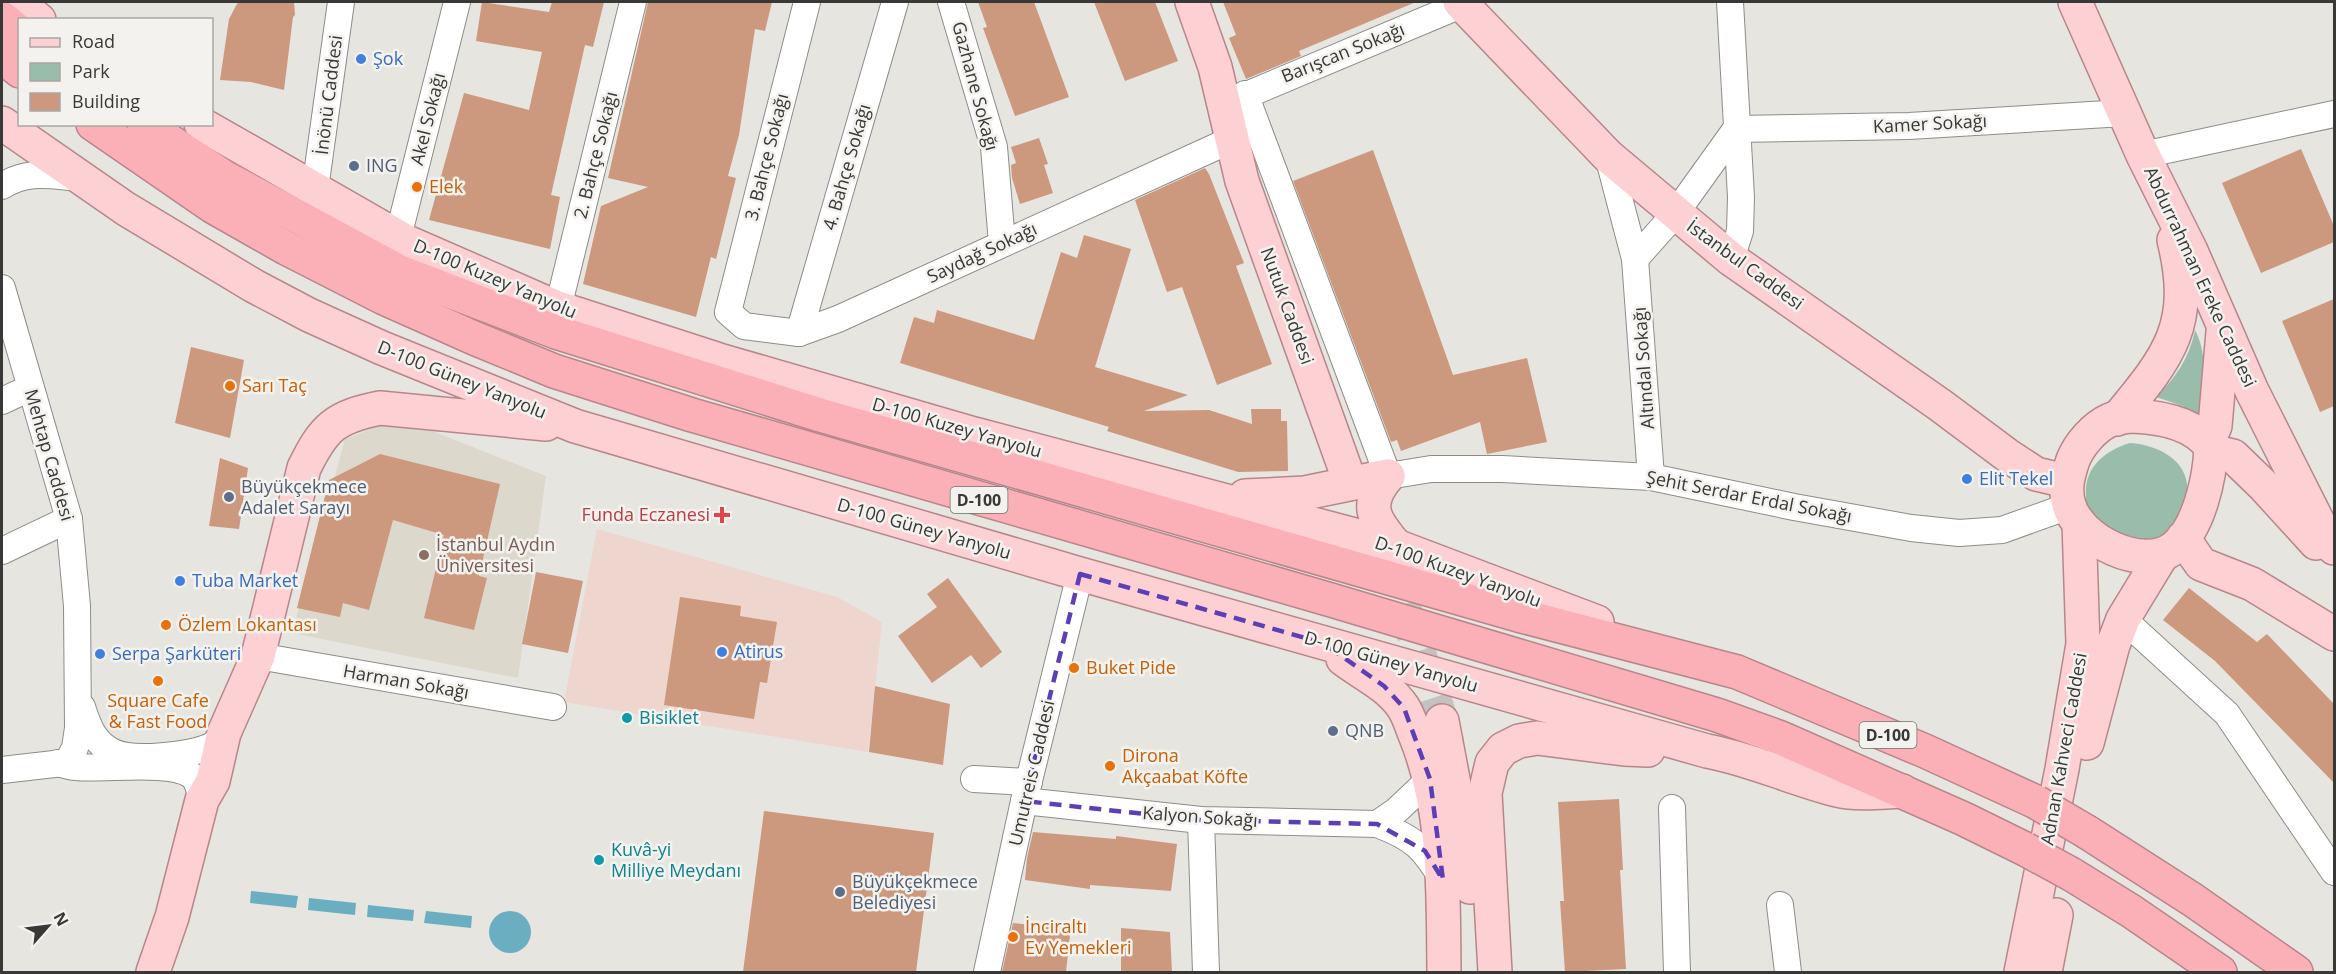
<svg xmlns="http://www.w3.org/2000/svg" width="2336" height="974" font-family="'Open Sans',sans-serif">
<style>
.commercial{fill:#eed5cd}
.built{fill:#dcd8cc}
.green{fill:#9abdab}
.water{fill:#6caec1}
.building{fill:#cc987e}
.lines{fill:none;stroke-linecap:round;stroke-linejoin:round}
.major-tunnel{stroke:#c4c2be;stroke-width:33;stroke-dasharray:33 16;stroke-linecap:butt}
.minor-casing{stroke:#8d8c87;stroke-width:28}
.major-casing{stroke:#b7868a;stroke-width:36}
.highway-casing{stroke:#b7868a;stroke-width:36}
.minor{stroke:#fff;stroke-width:26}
.major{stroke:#fdd0d4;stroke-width:33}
.highway{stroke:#fbb0b7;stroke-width:33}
.highway-bridge-casing{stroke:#b7868a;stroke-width:36;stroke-linecap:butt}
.highway-bridge{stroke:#fbb0b7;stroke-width:33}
.marked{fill:none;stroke:#5c3eb6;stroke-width:4.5;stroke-dasharray:12 8;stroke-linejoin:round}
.shop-dot{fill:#3f7fe0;stroke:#f4f2ee;stroke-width:2}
.service-dot{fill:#5c6f8a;stroke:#f4f2ee;stroke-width:2}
.food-dot{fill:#e8710a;stroke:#f4f2ee;stroke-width:2}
.health-dot{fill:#e0444e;stroke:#f4f2ee;stroke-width:2}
.education-dot{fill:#8d6e63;stroke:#f4f2ee;stroke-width:2}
.culture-dot{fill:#0f9aa8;stroke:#f4f2ee;stroke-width:2}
.labels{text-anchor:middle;stroke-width:5;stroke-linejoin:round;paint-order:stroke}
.shield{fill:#f4f2ee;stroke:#70706d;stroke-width:1.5}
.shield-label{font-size:16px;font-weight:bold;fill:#383836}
.street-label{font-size:18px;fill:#383836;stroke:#f4f2ee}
.shop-label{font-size:18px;fill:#366cbe;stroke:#f4f2ee;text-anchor:start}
.service-label{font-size:18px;fill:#4e5e75;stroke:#f4f2ee;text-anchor:start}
.food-label{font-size:18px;fill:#c56008;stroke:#f4f2ee;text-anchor:start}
.health-label{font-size:18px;fill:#be3a42;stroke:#f4f2ee;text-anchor:end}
.education-label{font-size:18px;fill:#785e54;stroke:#f4f2ee;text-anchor:start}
.culture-label{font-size:18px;fill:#0d838f;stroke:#f4f2ee;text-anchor:start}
</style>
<rect width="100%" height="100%" fill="#e7e5e0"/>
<!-- commercial -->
<polygon class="commercial" points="597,529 837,597 882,622 868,752 564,702"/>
<!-- built -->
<polygon class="built" points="399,418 546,476 518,678 292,633 345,439"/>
<!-- green -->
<g class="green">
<path d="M2195,330C2210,360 2202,386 2200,419L2183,406L2156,397C2176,377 2189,359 2195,330Z"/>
<path d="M2130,443C2163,445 2197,466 2185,504C2181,520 2180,524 2167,534C2162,537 2157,543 2152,544C2142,547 2129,544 2119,544C2109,532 2096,521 2088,509C2085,505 2086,500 2086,495C2084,467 2106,450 2130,443Z"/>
</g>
<!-- water -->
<g class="water">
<polygon points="251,891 298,896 296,908 250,903"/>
<polygon points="309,898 356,903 355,915 308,910"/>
<polygon points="368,905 414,910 413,921 367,917"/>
<polygon points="426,911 472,916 471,928 424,923"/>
<circle cx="510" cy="932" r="21"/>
</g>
<!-- building -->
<g class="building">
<polygon points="238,2 294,2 295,15 293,17 284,90 251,82 220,80 229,19"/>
<polygon points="482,2 549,12 552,2 604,2 593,47 585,45 551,195 560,197 550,249 429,220 464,93 529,110 542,52 476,41"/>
<polygon points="648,2 772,2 765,31 755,29 739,135 728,176 736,178 716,259 711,257 696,317 583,284 601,206 648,187 608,178"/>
<polygon points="978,2 1034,2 1069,97 1015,116 983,28 987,27"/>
<polygon points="1094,2 1155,2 1178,61 1125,81"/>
<polygon points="1223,2 1416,2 1299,51 1301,56 1246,79 1229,38 1236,35"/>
<polygon points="1039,138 1048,164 1044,165 1053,193 1020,204 1012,178 1011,165 1016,163 1011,147"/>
<polygon points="2301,149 2334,226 2334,242 2261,273 2222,183"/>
<polygon points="1373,150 1453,375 1527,358 1547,442 1487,454 1480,422 1401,451 1397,440 1391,442 1293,181"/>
<polygon points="1205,168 1209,174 1244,263 1236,266 1272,364 1217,385 1182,287 1167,292 1135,200"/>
<polygon points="1084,235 1131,249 1095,367 1188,395 1144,411 1209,410 1252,424 1251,409 1281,409 1281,421 1287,421 1288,471 1238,472 1107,431 1109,427 900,363 914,317 934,323 937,310 1034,340 1061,252 1077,258"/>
<polygon points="2334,299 2334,406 2320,412 2282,321"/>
<polygon points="191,347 244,360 230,438 175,423"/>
<polygon points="380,454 500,484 479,576 487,578 474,630 424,618 444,535 393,520 369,610 343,603 340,617 297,608 329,480"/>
<polygon points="220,458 248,468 239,529 209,526"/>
<polygon points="536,572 583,581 568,653 522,644"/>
<polygon points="948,578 1002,652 981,668 971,655 932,683 898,636 937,607 927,594"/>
<polygon points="2189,588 2257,642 2267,634 2334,704 2334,783 2215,661 2163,620"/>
<polygon points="680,597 741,606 740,616 777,622 767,683 760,682 754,719 664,705"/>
<polygon points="875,686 950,704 943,765 869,752"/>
<polygon points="1619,799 1623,870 1620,870 1626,969 1565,972 1560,901 1564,901 1558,802"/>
<polygon points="764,811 934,833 916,972 743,972"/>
<polygon points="1033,832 1116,839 1116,836 1177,844 1171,891 1090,885 1090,889 1025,880 1027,858"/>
<polygon points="1013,923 1057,928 1070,935 1066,972 1002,972"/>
<polygon points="1121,928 1170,932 1172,972 1121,972"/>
</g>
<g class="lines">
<!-- major-tunnel -->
<polyline class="major-tunnel" points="1388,558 1442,721"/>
<defs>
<g id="minor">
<polyline points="807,2 728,312 744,326 799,333 838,319 1233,139"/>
<polyline points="951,2 994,147 1002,243"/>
<polyline points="1730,2 1741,197 1740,231 1731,259"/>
<polyline points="1245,94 1388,476 1431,469 1502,469 1651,477 1794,507 1911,528 1959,533 2002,530 2069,506"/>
<polyline points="1230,102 1463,4 1463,2"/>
<polyline points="1736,129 1909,126 2124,113"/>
<polyline points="2143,155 2334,114"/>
<polyline points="1608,156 1635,259 1651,477"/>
<path d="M2,186C29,169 51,176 82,178"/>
<polyline points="315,189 341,2"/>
<polyline points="398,237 457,2"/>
<polyline points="1635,259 1675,214 1736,129"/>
<polyline points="2,288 69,519 77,606 78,728 75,748 69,759 63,763 2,770"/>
<polyline points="558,308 633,2"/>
<polyline points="799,333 895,2"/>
<polyline points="2,401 30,388"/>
<polyline points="2,551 69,519"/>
<polyline points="2123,619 2227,714 2334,872"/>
<polyline points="258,656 553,707"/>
<path d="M82,707C88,726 94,743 113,752C133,762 191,755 211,746C216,743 220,738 224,733"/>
<path d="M58,763C64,765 70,767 76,767C103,770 170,760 191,775C198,780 200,792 202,800"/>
<polyline points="974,779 1029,782"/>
<path d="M1024,801L1201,820L1377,824C1414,838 1423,847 1443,880"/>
<polyline points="1672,808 1677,972"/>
<polyline points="1201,820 1206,972"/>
<polyline points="1377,824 1396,811 1430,779"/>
<polyline points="1780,905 1788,972"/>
<polyline points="987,972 1024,801 1080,574"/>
</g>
<g id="major">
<polyline points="17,2 39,20"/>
<polyline points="1192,2 1215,67 1242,181 1346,471"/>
<polyline points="1460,2 1608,156 1731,259 1940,405 2007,455 2036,474 2066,481"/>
<polyline points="2075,2 2143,155 2191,251 2252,391 2319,524 2334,548"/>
<path d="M2,123L126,209L254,286L309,315L382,348L575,426L1080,574L1707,751C1751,759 1793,779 1837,790C1858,795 1881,792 1902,791"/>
<polyline points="201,124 407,242 558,308 719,360 974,434 1396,546 1597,622"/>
<path d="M2132,416C2160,417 2194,423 2211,447C2210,477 2199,529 2174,548C2142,572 2079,540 2069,505C2064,489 2068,475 2073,460C2079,445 2094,427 2110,420C2116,417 2125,417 2132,416Z"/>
<path d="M2117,419C2169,356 2195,326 2174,240"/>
<polyline points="2208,442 2215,426 2223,332"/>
<polyline points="2211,451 2233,456 2264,486 2316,543"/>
<path d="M1388,476C1363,505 1374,520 1396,546"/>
<polyline points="1245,496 1305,493 1388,476"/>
<polyline points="2183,538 2201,564 2252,584 2334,634"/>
<path d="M1343,659C1364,675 1388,685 1403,707C1409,716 1412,728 1416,737C1446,812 1443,893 1444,972"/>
<polyline points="1442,721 1466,848 1470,887"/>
<polyline points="2087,743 2113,645 2123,619 2162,555"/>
<path d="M153,972L172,917L202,800L213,781L224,733L258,656L304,468C324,427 335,417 380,408L546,424"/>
<polyline points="1495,972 1485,793 1492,763 1503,749 1519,741 1537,738 1624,749 1648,750"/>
<polyline points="2021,972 2062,769 2083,644 2079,523"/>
<polyline points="2045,972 2056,915"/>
</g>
<g id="highway">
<polyline points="2,18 20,33"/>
<polyline points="2,57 20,71"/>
<polyline points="93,124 212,206 286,248 384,298 474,338 554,371 692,415 1331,600 1717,715 1781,738 1964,819 2025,849"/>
<polyline points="144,124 224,177 400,272 556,332 820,415 1518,615 1737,672 1925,751 2036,802"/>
<polyline points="2087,832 2193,900 2296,972"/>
<polyline points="2071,874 2131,911 2220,972"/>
</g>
</defs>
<!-- minor casing -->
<use href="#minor" class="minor-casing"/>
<!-- major casing -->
<use href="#major" class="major-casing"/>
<!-- highway casing -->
<use href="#highway" class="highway-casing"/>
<!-- minor -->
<use href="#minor" class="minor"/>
<!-- major -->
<use href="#major" class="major"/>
<!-- highway -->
<use href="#highway" class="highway"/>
<defs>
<g id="highway-bridge">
<polyline points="2036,802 2087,832"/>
<polyline points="2025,849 2071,874"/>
</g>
</defs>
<!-- highway-bridge casing -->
<use href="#highway-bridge" class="highway-bridge-casing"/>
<!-- highway-bridge -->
<use href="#highway-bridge" class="highway-bridge"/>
</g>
<!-- marked area -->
<path class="marked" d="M1080,574L1323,643L1384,686L1404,708L1430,779L1443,880L1425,851L1377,824L1201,820L1024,801Z"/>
<!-- markers -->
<g class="shop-dot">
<circle cx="361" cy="59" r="6"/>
<circle cx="1967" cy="479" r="6"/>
<circle cx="180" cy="581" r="6"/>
<circle cx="722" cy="652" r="6"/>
<circle cx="100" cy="654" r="6"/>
</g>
<g class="service-dot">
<circle cx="354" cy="166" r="6"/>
<circle cx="229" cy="497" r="6"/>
<circle cx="1333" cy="731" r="6"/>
<circle cx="840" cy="892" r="6"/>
</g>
<g class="food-dot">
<circle cx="417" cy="187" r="6"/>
<circle cx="230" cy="386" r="6"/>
<circle cx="166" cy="625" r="6"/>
<circle cx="1074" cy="668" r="6"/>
<circle cx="158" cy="681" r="6"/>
<circle cx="1110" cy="766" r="6"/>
<circle cx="1013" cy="937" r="6"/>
</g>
<path class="health-dot" d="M719 506h6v6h6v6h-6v6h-6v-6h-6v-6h6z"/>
<circle class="education-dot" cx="424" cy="555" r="6"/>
<g class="culture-dot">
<circle cx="627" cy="718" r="6"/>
<circle cx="599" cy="860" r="6"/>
</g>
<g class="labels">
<!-- shield labels -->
<g class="shield">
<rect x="950.5" y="487" width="57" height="26" rx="4.5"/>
<rect x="1859.5" y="722" width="57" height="26" rx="4.5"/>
</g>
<g class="shield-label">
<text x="979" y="506">D-100</text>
<text x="1888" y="741">D-100</text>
</g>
<!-- street labels -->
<g class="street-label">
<text transform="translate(1343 53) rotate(-22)" y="6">Barışcan Sokağı</text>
<text transform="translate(975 86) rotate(75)" y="6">Gazhane Sokağı</text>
<text transform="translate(329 95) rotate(-83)" y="6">İnönü Caddesi</text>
<text transform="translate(428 119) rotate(-76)" y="6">Akel Sokağı</text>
<text transform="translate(1930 124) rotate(-3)" y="6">Kamer Sokağı</text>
<text transform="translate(596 155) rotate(-76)" y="6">2. Bahçe Sokağı</text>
<text transform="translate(767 157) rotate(-76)" y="6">3. Bahçe Sokağı</text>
<text transform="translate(847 167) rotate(-74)" y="6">4. Bahçe Sokağı</text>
<text transform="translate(982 253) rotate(-25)" y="6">Saydağ Sokağı</text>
<text transform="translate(1745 265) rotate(36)" y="6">İstanbul Caddesi</text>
<text transform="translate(2200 277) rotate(65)" y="6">Abdurrahman Ereke Caddesi</text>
<text transform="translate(495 279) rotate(23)" y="6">D-100 Kuzey Yanyolu</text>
<text transform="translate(1287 306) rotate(70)" y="6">Nutuk Caddesi</text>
<text transform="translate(1644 368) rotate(-94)" y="6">Altındal Sokağı</text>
<text transform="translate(462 380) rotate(22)" y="6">D-100 Güney Yanyolu</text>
<text transform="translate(957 428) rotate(16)" y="6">D-100 Kuzey Yanyolu</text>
<text transform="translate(49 455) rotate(74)" y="6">Mehtap Caddesi</text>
<text transform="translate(1749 497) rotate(11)" y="6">Şehit Serdar Erdal Sokağı</text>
<text transform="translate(924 529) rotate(16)" y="6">D-100 Güney Yanyolu</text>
<text transform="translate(1458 572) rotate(20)" y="6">D-100 Kuzey Yanyolu</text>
<text transform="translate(1391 662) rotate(16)" y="6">D-100 Güney Yanyolu</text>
<text transform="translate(406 682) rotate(10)" y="6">Harman Sokağı</text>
<text transform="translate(2064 749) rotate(-80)" y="6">Adnan Kahveci Caddesi</text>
<text transform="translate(1032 773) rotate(-77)" y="6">Umutreis Caddesi</text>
<text transform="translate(1200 817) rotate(4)" y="6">Kalyon Sokağı</text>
</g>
<!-- shop labels -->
<g class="shop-label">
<text x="373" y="65">Şok</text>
<text x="1979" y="485">Elit Tekel</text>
<text x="192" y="587">Tuba Market</text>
<text x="734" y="658">Atirus</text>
<text x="112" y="660">Serpa Şarküteri</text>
</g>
<!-- service labels -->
<g class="service-label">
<text x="366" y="172">ING</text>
<text x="241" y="493">Büyükçekmece<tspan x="241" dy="21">Adalet Sarayı</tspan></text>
<text x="1345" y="737">QNB</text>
<text x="852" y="888">Büyükçekmece<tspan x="852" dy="21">Belediyesi</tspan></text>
</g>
<!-- food labels -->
<g class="food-label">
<text x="429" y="193">Elek</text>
<text x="242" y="392">Sarı Taç</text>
<text x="178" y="631">Özlem Lokantası</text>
<text x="1086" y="674">Buket Pide</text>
<text x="158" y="707" text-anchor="middle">Square Cafe<tspan x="158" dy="21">&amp; Fast Food</tspan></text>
<text x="1122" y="762">Dirona<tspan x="1122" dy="21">Akçaabat Köfte</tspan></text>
<text x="1025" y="933">İnciraltı<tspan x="1025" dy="21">Ev Yemekleri</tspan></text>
</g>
<!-- health labels -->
<g class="health-label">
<text x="710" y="521">Funda Eczanesi</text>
</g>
<!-- education labels -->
<g class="education-label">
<text x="436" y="551">İstanbul Aydın<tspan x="436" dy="21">Üniversitesi</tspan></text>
</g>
<!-- culture labels -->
<g class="culture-label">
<text x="639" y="724">Bisiklet</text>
<text x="611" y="856">Kuvâ-yi<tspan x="611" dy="21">Milliye Meydanı</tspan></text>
</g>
</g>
<!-- border -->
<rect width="2336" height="974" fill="none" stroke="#383836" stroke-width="6"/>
<!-- legend -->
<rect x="18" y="18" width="195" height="108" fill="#f4f2ee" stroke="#a9a8a4" stroke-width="1.5"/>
<rect x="30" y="38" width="30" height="9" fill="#fdd0d4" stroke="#a9a8a4" stroke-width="1.5"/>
<text x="72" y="48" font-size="18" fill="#383836">Road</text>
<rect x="30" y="63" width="30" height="18" fill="#9abdab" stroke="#a9a8a4" stroke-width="1.5"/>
<text x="72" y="78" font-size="18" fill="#383836">Park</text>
<rect x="30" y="93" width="30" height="18" fill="#cc987e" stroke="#a9a8a4" stroke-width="1.5"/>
<text x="72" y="108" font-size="18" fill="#383836">Building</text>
<!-- north arrow -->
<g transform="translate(48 926) rotate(62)" stroke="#f4f2ee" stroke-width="4.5" paint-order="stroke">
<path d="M0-4.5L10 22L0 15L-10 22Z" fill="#383836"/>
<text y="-9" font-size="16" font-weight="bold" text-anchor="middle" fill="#383836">N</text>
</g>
</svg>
